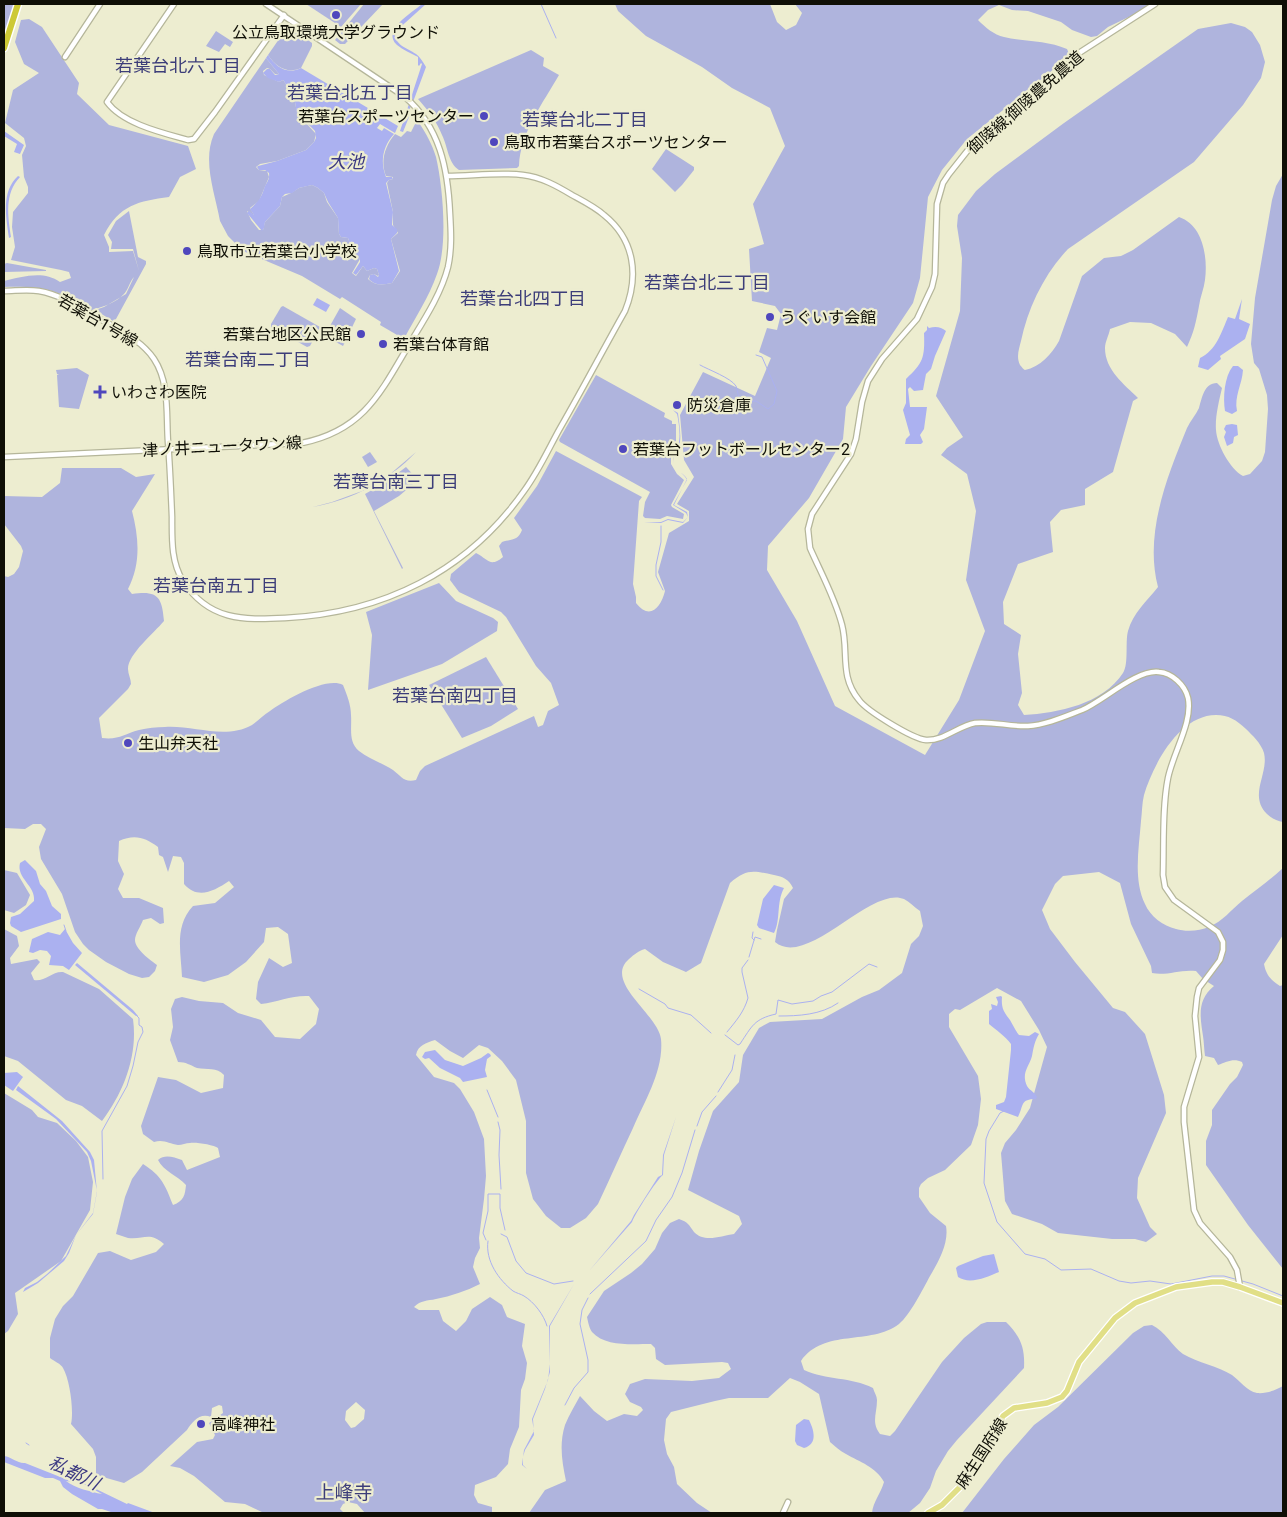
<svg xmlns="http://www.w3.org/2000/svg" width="1287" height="1517" font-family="Roboto,'Noto Sans JP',sans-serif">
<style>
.green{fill:#afb4dd;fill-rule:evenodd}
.water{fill:#abb1f0}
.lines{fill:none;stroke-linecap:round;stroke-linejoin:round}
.stream{stroke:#abb1f0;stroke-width:1}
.minor-casing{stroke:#b5b69a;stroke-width:7}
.major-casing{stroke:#fff;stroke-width:8}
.highway-casing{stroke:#fff;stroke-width:9}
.minor{stroke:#fff;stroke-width:4.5}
.major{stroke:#e1df86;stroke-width:5.5}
.highway{stroke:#cdc935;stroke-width:6}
.poi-dot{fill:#4f47bd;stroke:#ededd0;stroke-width:2}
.labels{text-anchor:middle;stroke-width:4.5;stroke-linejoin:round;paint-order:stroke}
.poi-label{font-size:16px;fill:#0f0f06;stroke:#ededd0;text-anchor:start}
.street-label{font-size:16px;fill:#0f0f06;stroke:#ededd0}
.neighbourhood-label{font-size:18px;fill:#3c3d79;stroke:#ededd0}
.water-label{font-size:18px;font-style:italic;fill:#3b3982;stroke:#ededd0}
.quarter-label{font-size:19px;fill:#3c3d79;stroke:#ededd0}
</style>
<rect width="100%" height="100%" fill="#ededd0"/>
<!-- green -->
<g class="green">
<polygon points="4,4 15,4 4,36"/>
<polygon points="306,4 361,4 341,27"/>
<polygon points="364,4 383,4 345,44 340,44 335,40"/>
<path d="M615,4H770L777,22L786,30L796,25L802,13L795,4H1151L1135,14L1108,27L1097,36L1091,37L1072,30L1061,22L1028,11L1012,10L999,5L988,10L978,20C985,27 994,35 1004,37C1025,42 1047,40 1067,49L1070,56L967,139L942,170L928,197L920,278L913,303L871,366L846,407L843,439L809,498L768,546L767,570L797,621L835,706L925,755L959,700L985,631L966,580L976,511L967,474L941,455L947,448L963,437L936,396L960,311L962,258L957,226L958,215L976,191L995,174L1064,123L1198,29L1231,23L1245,27L1252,32L1260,45L1265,62L1261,78L1243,105L1194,162L1068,249C1044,274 1028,308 1021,341C1019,349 1016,357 1020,365C1020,365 1024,370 1025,370C1040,367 1052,354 1059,341L1082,276L1104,258L1121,256L1133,250L1179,217C1203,225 1208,257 1205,280C1204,289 1200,297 1199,306C1196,322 1194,332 1187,347L1175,334L1151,323L1130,322L1110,329C1109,335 1105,342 1105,348C1105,370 1124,384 1138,398L1133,401L1113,472L1085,489V505L1061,510L1050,522L1053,552L1018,564L1003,602L1004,624L1021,635L1018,654L1022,693L1018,705L1024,715C1058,713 1103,704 1123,673C1129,664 1125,642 1128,631C1133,613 1147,601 1158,587C1144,534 1167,477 1187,428C1190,421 1196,415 1199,408C1202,398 1204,383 1217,383L1222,388C1219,401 1215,417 1216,430C1217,445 1230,469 1243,476L1250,474L1262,461L1265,452L1268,409L1267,395L1259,369L1254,363L1251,344L1255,298L1272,200L1276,186L1283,174V822C1277,821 1271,818 1267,814C1248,795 1269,774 1264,753C1261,743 1252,735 1246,729C1236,720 1229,715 1216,715C1179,715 1153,765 1144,795C1142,803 1142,813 1141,821C1139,848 1133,879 1145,904C1150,916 1163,926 1176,929C1186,932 1200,931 1209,927C1223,921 1231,910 1242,901C1256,890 1270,880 1283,868V935L1264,964C1266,975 1271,980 1280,986L1283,985V1269L1248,1225L1206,1165V1141L1212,1125V1110L1230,1084L1237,1077L1243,1065L1242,1062C1233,1058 1227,1062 1218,1065L1214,1058L1205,1056C1204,1049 1204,1042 1203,1036C1200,1016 1197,1000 1214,986L1203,979L1196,971C1180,969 1167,976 1152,973L1151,966L1131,924L1120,883L1099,872L1063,876L1055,884L1042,910L1050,929L1075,962L1113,1008L1125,1012L1145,1034L1164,1095L1166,1113L1138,1178L1137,1198L1150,1227L1157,1234L1146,1242L1135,1239H1112L1058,1233L1042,1224L1012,1214L1005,1201L1001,1153L1005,1143L1016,1130L1030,1108L1047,1047L1039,1030L1021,1001L997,988L960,1010L955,1009L949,1014V1027L978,1076L981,1099L978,1125L971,1145L945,1170L928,1178L921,1184L919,1188V1197L930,1213L946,1226C949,1243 939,1261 930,1276C923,1289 910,1315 899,1324C870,1346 824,1328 801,1361L804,1370C826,1380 851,1377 873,1388C874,1392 877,1396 877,1400C877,1414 871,1422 880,1434L890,1436L895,1431L942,1362L964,1338L981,1324L987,1322H1006C1021,1337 1025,1348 1024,1368L957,1440L948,1451L936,1471L930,1488L920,1503L908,1513H872C873,1502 881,1493 884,1482C876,1467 860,1462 846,1454C840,1451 835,1446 830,1442L819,1394L800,1382L790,1378L768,1398H729L715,1401L671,1412L666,1419L664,1440L667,1454L674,1467L677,1484L697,1503L712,1513H529L545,1490L566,1481C562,1462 559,1444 565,1425C569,1415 575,1405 580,1396L594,1411L607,1421L624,1414L637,1416L643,1410L641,1407L630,1402L625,1394L630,1384L645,1379L692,1381L719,1378L731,1369L728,1363L722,1362L665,1365L656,1359L655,1348L651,1344C633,1344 605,1347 592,1332C589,1328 588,1321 587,1317L604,1291L631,1273L642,1264L655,1249L662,1233L670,1223L679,1219C688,1222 689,1225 694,1232C704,1243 721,1236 734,1234L742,1224L739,1216L688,1190L699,1151L713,1111L739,1082L743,1055L759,1028L770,1022L822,1019L862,997L879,990L902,973L911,944L919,936L923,926L920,911C915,908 910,902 904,899C871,885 807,969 775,942L777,930L784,899L793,888C789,879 783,877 774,875C754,871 747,868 730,883L701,963L686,972L663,962L645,949C638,951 635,954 629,959C603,982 658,1014 661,1039C664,1070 645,1100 633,1128C621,1153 610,1179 598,1204L586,1218L570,1228H561L546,1216L533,1199L526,1173V1121L516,1080L502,1061L488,1048L479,1045L463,1058L450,1051L435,1040C426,1043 418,1045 416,1055L434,1077L454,1083L460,1089L474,1112L484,1139L486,1176L484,1199L479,1238L480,1248L475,1258L473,1267L480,1284C466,1291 451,1296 436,1299C427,1301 421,1300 414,1307L419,1310H439L443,1321L456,1331L466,1321L472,1309L490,1297L502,1305L507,1317L525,1324L522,1346L527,1363L525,1379L521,1390L519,1427L510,1449L508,1464L496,1477L475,1485L474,1495L478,1503L492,1507V1513H365L357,1504L348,1502L343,1504L340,1509L344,1513H264L245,1504L225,1502L194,1476L180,1468L170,1466L197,1442L213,1439L215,1435L209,1423L223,1413L222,1406L219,1405L212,1408L211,1417C200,1412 192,1422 187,1430L142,1472L124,1483L96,1475V1457L93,1449L71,1424C74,1411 70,1380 63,1368C61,1364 54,1361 50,1358V1338L55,1319L63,1306L73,1296L98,1253L110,1251L131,1260L156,1252L164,1244C149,1231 144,1240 128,1238C124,1237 120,1235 116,1234L125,1197L132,1179L143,1164C162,1176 165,1185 173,1205C184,1201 185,1195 186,1185C178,1176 163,1171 158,1160C165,1154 173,1157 182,1160L187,1170L220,1157L218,1148C214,1145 196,1142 190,1143C186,1143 182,1145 178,1145C169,1144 164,1139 154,1142L143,1134L141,1126L158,1077L176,1080L201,1093L223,1088L224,1075C217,1067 207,1070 197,1068C190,1065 186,1062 178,1062L170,1040L173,1027L171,1009L175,999L182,997L199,1001L223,1003L238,1013L261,1020L275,1037L300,1039L316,1024L319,1009L309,996C292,995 278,1002 261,1004L256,999L258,982L269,958L283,967L292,963L288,934L278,927L266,928L264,942L246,962L228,975L204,982L182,977C181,952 174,926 193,906L215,903L234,887L229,881C214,891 198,900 184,884V863L181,857L173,856L168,872L163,857L159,855L158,847C145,837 134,834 119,841L118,861L124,874L118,889L123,898H139L163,908L164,923L160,924L151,918L143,920C141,926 135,934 135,940C135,949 150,960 157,965L155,971L149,977L142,978L129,974L106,962L89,950L83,944L75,932L62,894L41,859L39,847L46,829L41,824H33L25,829L4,828V576L8,577L14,574L19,567L23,551L21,546L4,524V496L42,497L60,483L62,468H121L136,477L155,474L132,511C139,538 141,564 128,589L132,594C158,590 162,597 164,621C154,633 128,654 128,669C128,674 131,679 131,684L128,689L99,718L102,738C119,740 124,734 139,730C147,728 157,727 165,727C193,725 225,740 252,725C258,721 263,715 270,711C284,701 326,676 343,685C347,695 351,705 351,715C352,728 348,742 359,751C369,759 382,763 393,770C401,776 404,783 416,780L420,771L425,766L534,716L538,727L543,725L548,711L559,705L551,683L536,666L506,617L501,612L459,592L450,580L451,574L476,553C488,559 490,568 503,557L499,546L502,542C511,539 518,541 522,530L514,518L537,486L556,451L642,497L639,501L633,584L636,597V603C650,621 661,607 665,591L658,572L669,533L689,521V511L677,504L694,477L684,460L680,415L703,372L755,396L771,358L759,352L767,328L777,330L781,314L775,306L752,301L749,249L764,244L753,204L785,146L770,108L732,88L702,67L646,36L618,11ZM356,1402L365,1410L364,1419L355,1427L351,1428L345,1420L346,1411Z"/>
<path d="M29,19L42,27L79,83L77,94L109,125L188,146L196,169L180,177L169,197C139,201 119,205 104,235L109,247V252L133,251L139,271L133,249H111L112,242L108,235L116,221L129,211L138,257L146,261V264L116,319L113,321L95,310L104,307L126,294L134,277C130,281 128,290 124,294C117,302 103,307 92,310C57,290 45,286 4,287V281C22,277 43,270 60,282L71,278L69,272L61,270L11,260L15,247L12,227L13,212L28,193V187L24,177L22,155L26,146L24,138L5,123L13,90L39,73L24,64L15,42L21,20Z"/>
<path d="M292,28L312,43V46L301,68C287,74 276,67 268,55L286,29Z"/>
<polygon points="216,31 233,42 230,47 225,44 219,52 206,46"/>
<path d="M531,50L544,58L543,66L559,75C543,103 520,133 519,166L517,168L459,170C448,163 448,147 442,135C437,122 428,110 418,99Z"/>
<path d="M266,58L279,74H275L270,69L267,68L263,71L264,75L279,82L283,80L284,81L295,102L297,113L316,134L314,142L306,150L277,161L260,164L256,167L259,170L267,171L269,177L259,201L250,208L254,215L247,211L251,220L259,230H263L265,222L280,206L282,197L291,193L299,188L307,186L312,185L318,188L324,193L327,202L338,218L339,234L341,237L348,238L351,247L359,251L358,255L360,259L352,273L356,276L363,266L367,271L374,268L377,269L379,275L378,276L374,274L370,275L368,279C375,286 383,285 392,283L400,271L391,239L398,233L393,225V212L387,183L389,180L393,179V177L386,176C380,161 385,146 395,134L401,137L407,131L411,132L416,122L419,123C426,133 432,144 436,157C443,187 448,245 437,274C429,297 415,318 404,339L380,325L381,322L342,297L340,299L302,276L243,251L228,236L220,221C215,193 202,161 214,134Z"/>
<polygon points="666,149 694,167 694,170 682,185 675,192 652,169"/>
<polygon points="7,263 46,270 46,271 4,272 4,264"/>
<polygon points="283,306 320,327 310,346 307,347 271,327 271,324 281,307"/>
<polygon points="340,308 356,319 343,346 327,337 326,333"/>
<polygon points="77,368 89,375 79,409 59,407 57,375 59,375 57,374 56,370"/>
<polygon points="596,375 665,413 664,417 672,421 672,424 676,424 676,444 671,454 671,464 677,474 684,480 671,505 672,507 684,514 683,519 667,516 660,519 645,518 643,516 645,502 650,492 560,442 559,440"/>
<polygon points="370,452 377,462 368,467 362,457"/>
<path d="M416,452C389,481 352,500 313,507L332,502L362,491L389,475Z"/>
<polygon points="406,467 418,480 399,496 374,511 403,568 402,569 365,494 386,482"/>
<polygon points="439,583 456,601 493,618 498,622 497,631 442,664 368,690 372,635 366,612"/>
<polygon points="486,657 518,709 491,726 462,738 429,685"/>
<polygon points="4,870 17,873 30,895 26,905 14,913 4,910"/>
<path d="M4,929L17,936L19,946L10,958L11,964L37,959L40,962L31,973L34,980C45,982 52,971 63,972L99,989L133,1019C138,1055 124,1092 102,1121L82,1106L66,1100L18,1061L4,1056Z"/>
<polygon points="4,1093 32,1110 38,1117 57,1123 76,1141 88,1157 93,1182 90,1210 61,1261 15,1293 18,1314 8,1331 4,1334"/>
<path d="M1152,1325C1165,1331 1172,1346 1183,1354C1198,1363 1218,1366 1232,1375C1240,1381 1247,1391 1257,1393C1266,1394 1276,1390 1283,1386V1513H962L1004,1459L1034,1425L1058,1407L1133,1333L1144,1326Z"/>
</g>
<!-- water -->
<g class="water">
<path d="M422,4H426L395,32C394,45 407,48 416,54C420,57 423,62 426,67L413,102L408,112L409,117L403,132L400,131L407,110L422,64L421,63L419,66L418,65V57C411,53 403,50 397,45C381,30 412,13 422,4Z"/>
<path d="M268,55C276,67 287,75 301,68L398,126L395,133L380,124L377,128L382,131L384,128L394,134C384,145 380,159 385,174L386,177H392L393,179L389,180L386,183L393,212L392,225L397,229V233L391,239L399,271L392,283C383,285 375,286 369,279L370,275L374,274L378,277L379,275L377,269L374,268L367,271L363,266L356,275L353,273L360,262V259L357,255L359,250L351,247L348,238L341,237L339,234L338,218L328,202L324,193L318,188L312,185L299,188L292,193L285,194L282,197L280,206L265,222L264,228L262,231L247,213L249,211L254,215L250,209C258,202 261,198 264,189C266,182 270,181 269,173L265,170H259L257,167L258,166L277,161L306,150L314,142L316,138L315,131L297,113L295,102L284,81L283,80L279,82L268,78L263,73L267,69H270L275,75L279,74L266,58Z"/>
<polygon points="4,131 24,145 20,154 14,152 17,144 4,136"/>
<path d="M18,176L20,177C4,194 8,216 11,237L9,238C6,216 1,192 18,176Z"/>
<polygon points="317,298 330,305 326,312 313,305"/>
<path d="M1242,299L1239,319L1250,324L1245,339L1220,356L1221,359L1208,370L1198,367L1200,358C1216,351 1222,331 1228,317L1235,319Z"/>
<path d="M927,326L929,328C936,326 941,327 946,331L935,356L931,369L926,374L923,390L914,391L910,387L908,389L910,407H927L924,429L920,435L923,442L921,444H905L906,439L910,435L903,410L906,403V379C923,363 925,358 924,333L927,330Z"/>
<path d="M1233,366H1238L1243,370C1242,385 1234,396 1237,411L1232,414L1225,411C1223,398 1224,377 1233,366Z"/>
<path d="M673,410L678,413C679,423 682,437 679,446C677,453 671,457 674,465C677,472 684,473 687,479L674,505L687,512L688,517L683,523L668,520L661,523L644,522H661L668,519L683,522L688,517L686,513L673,505L687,480C684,473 677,472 674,465C671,457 676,453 678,446C681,437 679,423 677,414Z"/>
<polygon points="1232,424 1237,425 1238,435 1234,437 1233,443 1227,446 1224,437 1226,432 1224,429 1226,425"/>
<path d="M25,860L36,871L40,884L46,891L52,906L61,914V919L21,932L11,926L10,923L11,917L20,914L34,901C36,886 16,878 20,863Z"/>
<path d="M774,885L784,888C776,903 781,920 774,933L759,928L757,925L763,899Z"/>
<polygon points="65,929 73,943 82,953 69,970 63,966 49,965 51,956 47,951 40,950 33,953 29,952 32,939 48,932 60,935"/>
<polygon points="77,963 133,1010 138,1016 136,1016 75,965"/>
<path d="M1001,996L1002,997C1001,1008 1004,1012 1010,1020C1013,1025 1015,1030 1019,1035L1029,1036L1035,1032L1039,1034C1034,1043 1034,1046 1032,1056C1029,1067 1021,1073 1027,1086C1030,1091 1035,1092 1037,1097L1036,1099C1020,1099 1024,1105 1018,1117L996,1109V1105L1004,1102L1006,1097L1011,1050V1044C1005,1036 996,1030 989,1024V1011L992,1009L991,1004L997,1006L998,1002L996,997Z"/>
<polygon points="435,1050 445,1060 463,1066 481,1058 488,1053 490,1054 491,1056 487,1059 485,1070 487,1077 463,1082 460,1078 440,1068 429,1058 425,1059 422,1057 425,1052"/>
<polygon points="17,1072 23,1077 13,1091 4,1085 4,1073"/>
<polygon points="18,1086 62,1121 90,1152 94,1160 97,1192 93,1214 76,1235 69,1253 64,1261 38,1283 23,1292 25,1288 37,1282 47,1274 66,1256 76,1235 93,1213 97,1191 91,1161 87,1152 56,1119 16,1090"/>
<path d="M676,1117L664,1155L663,1175C657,1179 635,1214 632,1222L589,1271L577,1280L589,1271L631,1221L634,1215L658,1177L662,1175L663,1155Z"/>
<path d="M994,1254L999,1272C987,1277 970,1285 958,1277L956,1268L958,1266L983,1256Z"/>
<polygon points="574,1284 550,1326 550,1372 545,1389 533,1419 534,1435 525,1450 523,1457 523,1465 527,1469 522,1465 524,1450 534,1431 532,1419 548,1380 550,1364 549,1326"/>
<path d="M804,1419L809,1420C814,1430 818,1444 804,1448L797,1445L795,1441L796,1425Z"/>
<path d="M31,1451L67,1475L127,1504L128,1503L155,1513H114L102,1509H98L72,1494L63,1487L60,1481L53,1478H45L4,1462V1456C12,1457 18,1464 25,1463L73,1482L66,1481C75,1488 91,1492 102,1494L67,1475Z"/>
</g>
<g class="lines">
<!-- stream -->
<g class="stream">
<polyline points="541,4 556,38"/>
<path d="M700,365C709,370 731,378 736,386C738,392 738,397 741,402L756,401L768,409L774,404L777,391L762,357L756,355"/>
<polyline points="661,526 661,542 656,565 656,576 663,590"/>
<polyline points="64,925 66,931"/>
<polyline points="753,932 752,938 754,940"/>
<polyline points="749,957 755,937 761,939"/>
<polyline points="639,989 665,1004 668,1008 691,1015 711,1033"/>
<path d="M779,1016C798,1016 821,1015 838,1003"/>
<path d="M727,1032C736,1021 744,1012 748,998L742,972V968L748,960"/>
<path d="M725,1035L738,1045L740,1044C752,1026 754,1019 776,1014L778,1000L792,1004L813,1001L821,996L832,992L869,964L877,967"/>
<polyline points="487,1090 498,1117"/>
<polyline points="718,1092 732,1070 735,1055"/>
<polyline points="1004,1111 1000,1113 989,1131 986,1139 984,1183 997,1222 1025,1254 1045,1259 1061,1270 1091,1269 1119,1281 1131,1283 1150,1281 1171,1284 1212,1276 1224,1276 1253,1284 1283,1296"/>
<polyline points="498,1122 500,1130 499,1155 501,1189"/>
<polyline points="697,1126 702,1112 716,1096"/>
<polyline points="103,1179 102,1131 127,1086 133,1066 138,1042 143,1032 142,1027 139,1025 139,1018 136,1015"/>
<polyline points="501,1234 507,1237 516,1261 526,1273 554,1284 573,1281"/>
<polyline points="486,1240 483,1233 488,1211 488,1194 500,1194 500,1208 505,1230"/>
<path d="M488,1241C485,1261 499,1280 513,1291C516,1293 521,1294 524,1296C534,1302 544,1315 547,1326"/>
<polyline points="590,1294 646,1241 656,1220 672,1197 682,1173 695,1130"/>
<polyline points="565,1405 574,1388 588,1372 588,1360 580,1324 582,1310 588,1298"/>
<polyline points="26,1443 29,1445"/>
</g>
<defs>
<g id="minor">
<path d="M174,4L107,102C123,124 163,133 188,140L194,139L215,112L284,15"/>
<path d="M1155,4L1079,53L1038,93L987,131L972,145L949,174L943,183L937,204L935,274L932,287L917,319L882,359L868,381L862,402L856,439L851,454L812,514L808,529L810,548C821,573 835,598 842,625C849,652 839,676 859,700C867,711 913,739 926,740C944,741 958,726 975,723C993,721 1010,727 1028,726C1046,725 1066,716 1082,710C1103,701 1137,669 1159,672C1172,673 1185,685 1188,698C1193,722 1173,753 1168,778C1162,808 1164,844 1163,875L1165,887L1174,900L1218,932L1223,942V950L1220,960L1199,988L1197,997L1195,1016L1199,1057L1184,1107V1122L1194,1210L1200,1223L1230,1257L1237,1270L1240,1287"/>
<polyline points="65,57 100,4"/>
<path d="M4,291C15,291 27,289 39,291C62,295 82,309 102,320C121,331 142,341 154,359C170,383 166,415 168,442C170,467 171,492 172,517C172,539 171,562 183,581C209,621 243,620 285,618C383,613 467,572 524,491C538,472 548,450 559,430C582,390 603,350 625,311C639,276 635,240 604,215C595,207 583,201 572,195C557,186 541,177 523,175C500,172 471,176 447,176"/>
<path d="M4,457L302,443C361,431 379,396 407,348C422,323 441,295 448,267C452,249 451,231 450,214C448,169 440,127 405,97L266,4"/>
<polyline points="783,1513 788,1502"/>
</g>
<polyline id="major" points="928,1513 942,1505 967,1480 1003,1416 1014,1408 1047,1403 1062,1397 1067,1391 1079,1362 1115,1318 1135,1303 1176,1287 1212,1282 1223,1282 1240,1287 1283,1303"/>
<polyline id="highway" points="4,48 18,4"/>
</defs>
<!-- minor casing -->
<use href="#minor" class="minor-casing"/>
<!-- major casing -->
<use href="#major" class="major-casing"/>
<!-- highway casing -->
<use href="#highway" class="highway-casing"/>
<!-- minor -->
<use href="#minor" class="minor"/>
<!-- major -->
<use href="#major" class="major"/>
<!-- highway -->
<use href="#highway" class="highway"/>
</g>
<!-- markers -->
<g class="poi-dot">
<circle cx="336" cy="15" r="5"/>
<circle cx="484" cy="116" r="5"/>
<circle cx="494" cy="142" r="5"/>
<circle cx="187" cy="251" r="5"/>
<circle cx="770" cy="317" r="5"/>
<circle cx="361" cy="334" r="5"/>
<circle cx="383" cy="344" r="5"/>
<path d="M97.5 384.5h5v5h5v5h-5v5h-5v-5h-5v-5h5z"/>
<circle cx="677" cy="405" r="5"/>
<circle cx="623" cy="449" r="5"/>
<circle cx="128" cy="743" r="5"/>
<circle cx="201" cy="1424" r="5"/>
</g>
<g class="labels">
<!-- poi labels -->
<g class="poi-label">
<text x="336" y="38" text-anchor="middle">公立鳥取環境大学グラウンド</text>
<text x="474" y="122" text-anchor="end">若葉台スポーツセンター</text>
<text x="504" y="148">鳥取市若葉台スポーツセンター</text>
<text x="197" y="257">鳥取市立若葉台小学校</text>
<text x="780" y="323">うぐいす会館</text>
<text x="351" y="340" text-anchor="end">若葉台地区公民館</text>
<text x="393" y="350">若葉台体育館</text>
<text x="111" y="398">いわさわ医院</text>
<text x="687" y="411">防災倉庫</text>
<text x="633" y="455">若葉台フットボールセンター2</text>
<text x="138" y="749">生山弁天社</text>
<text x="211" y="1430">高峰神社</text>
</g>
<!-- street labels -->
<g class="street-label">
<text transform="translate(1025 102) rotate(-41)" y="6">御陵線;御陵農免農道</text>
<text transform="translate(98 320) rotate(30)" y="6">若葉台1号線</text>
<text transform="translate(222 446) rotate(-3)" y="6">津ノ井ニュータウン線</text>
<text transform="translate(981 1453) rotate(-57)" y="6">麻生国府線</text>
</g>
<!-- neighbourhood labels -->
<g class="neighbourhood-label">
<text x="178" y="72">若葉台北六丁目</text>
<text x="350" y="99">若葉台北五丁目</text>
<text x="585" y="126">若葉台北二丁目</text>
<text x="707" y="289">若葉台北三丁目</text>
<text x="523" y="305">若葉台北四丁目</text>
<text x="248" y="366">若葉台南二丁目</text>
<text x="396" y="488">若葉台南三丁目</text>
<text x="216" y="592">若葉台南五丁目</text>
<text x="455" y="702">若葉台南四丁目</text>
</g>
<!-- water labels -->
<g class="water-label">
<text x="346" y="168">大池</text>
<text transform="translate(74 1473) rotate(26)" y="6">私都川</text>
</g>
<!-- quarter labels -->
<g class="quarter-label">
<text x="344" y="1499">上峰寺</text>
</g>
</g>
<!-- border -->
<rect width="1287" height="1517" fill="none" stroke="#0f0f06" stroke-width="10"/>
</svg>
